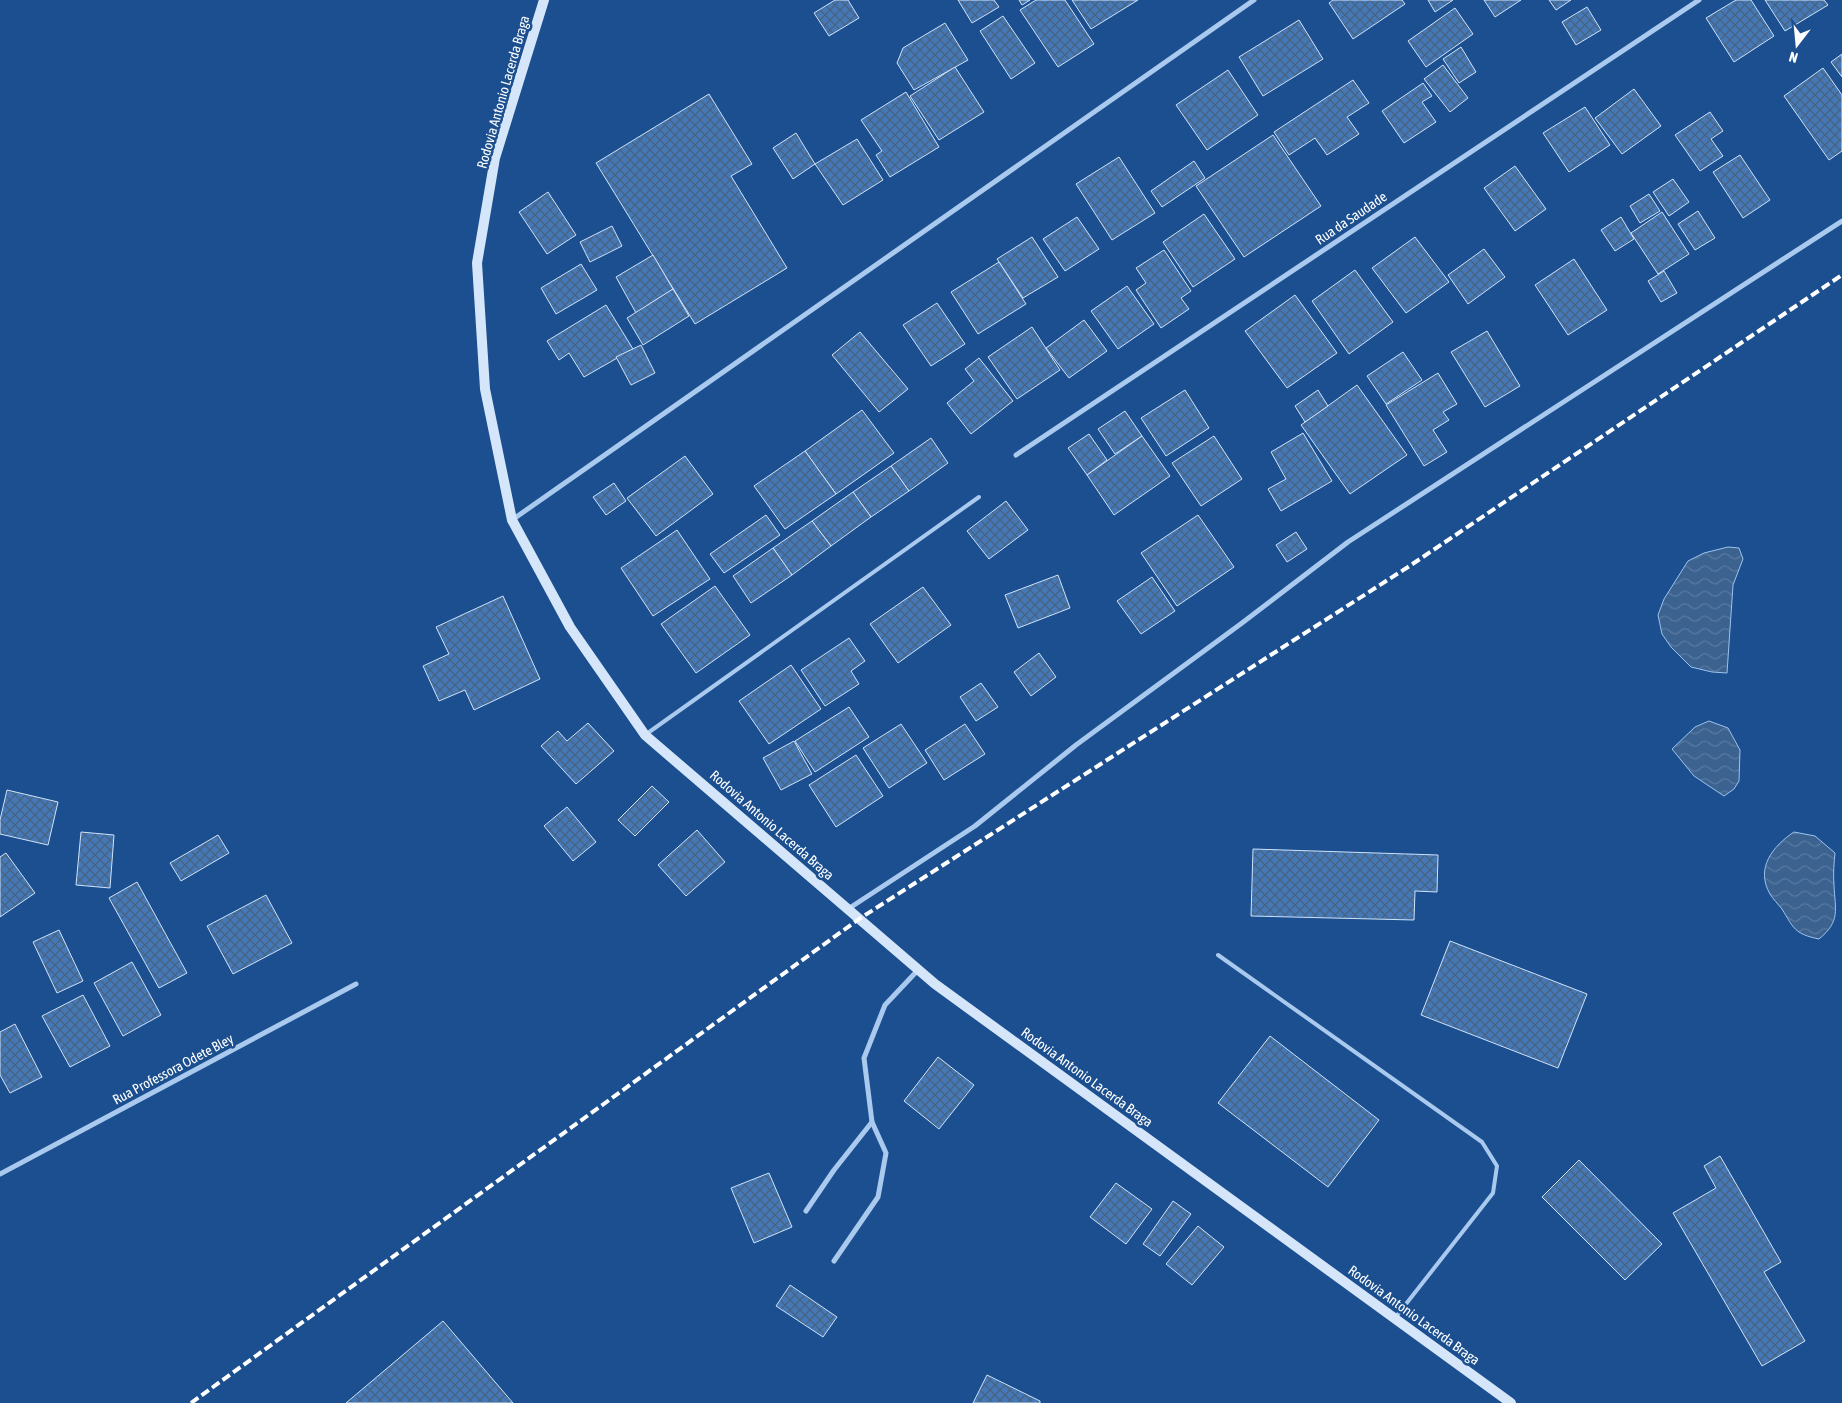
<svg xmlns="http://www.w3.org/2000/svg" width="1842" height="1403" font-family="'Asap Condensed',sans-serif">
<style>
.water{fill:url(#water-waves);stroke:#9cc4f0}
.building{fill:url(#building-cross-hatch);stroke:#cfe3fa}
.lines{fill:none;stroke-linecap:round;stroke-linejoin:round}
.service{stroke:#a9c9ee;stroke-width:4}
.minor{stroke:#a9c9ee;stroke-width:5}
.secondary{stroke:#d6e6fa;stroke-width:10}
.rail{stroke:#fff;stroke-width:4;stroke-dasharray:9 4;stroke-linecap:butt}
.labels{text-anchor:middle;stroke-width:5;stroke-linejoin:round;paint-order:stroke}
.street-label{font-size:14px;fill:#fff;stroke:#1b4f8f}
</style>
<defs>
<pattern id="water-waves" width="16" height="10" patternUnits="userSpaceOnUse" patternTransform="scale(1.25)"><rect width="16" height="10" fill="#3c6290"/><path d="M0 5q4-4 8 0t8 0" fill="none" stroke="#597aa1"/></pattern>
<pattern id="building-cross-hatch" width="8" height="8" patternUnits="userSpaceOnUse" patternTransform="scale(1.25)"><rect width="8" height="8" fill="#4478b7"/><path d="M0 0l8 8M0 8l8-8" fill="none" stroke="#486282"/></pattern>
</defs>
<rect width="100%" height="100%" fill="#1b4f8f"/>
<!-- water -->
<g class="water">
<polygon points="1728,547 1739,548 1743,559 1733,585 1727,673 1712,672 1691,667 1671,647 1662,634 1658,615 1664,599 1688,561 1704,553"/>
<polygon points="1709,721 1728,728 1740,750 1739,781 1734,789 1724,796 1694,776 1672,749 1695,727"/>
<path d="M1794,832L1815,836L1835,853C1834,863 1833,874 1834,885C1835,910 1841,921 1819,939C1795,934 1794,929 1782,909C1778,904 1773,899 1770,894C1755,868 1773,846 1794,832Z"/>
</g>
<!-- building -->
<g class="building">
<polygon points="835,0 848,0 859,18 829,36 814,13"/>
<polygon points="958,0 994,0 999,7 972,23"/>
<polygon points="1019,0 1030,0 1022,5"/>
<polygon points="1036,0 1065,0 1094,44 1058,67 1020,10"/>
<polygon points="1072,0 1138,0 1091,29"/>
<polygon points="1333,0 1402,0 1405,4 1353,39 1329,3"/>
<polygon points="1428,0 1453,0 1435,12"/>
<polygon points="1484,0 1521,0 1495,17"/>
<polygon points="1549,0 1571,0 1556,10"/>
<polygon points="1736,0 1751,0 1774,36 1734,62 1706,18"/>
<polygon points="1765,0 1824,0 1828,5 1785,31"/>
<polygon points="1587,7 1601,30 1576,45 1562,22"/>
<polygon points="1455,8 1473,34 1426,67 1408,41"/>
<polygon points="1003,16 1035,63 1011,79 980,31"/>
<polygon points="1299,20 1323,59 1263,96 1239,57"/>
<polygon points="945,23 968,60 914,90 897,63 903,48"/>
<polygon points="1461,47 1476,72 1459,83 1443,59"/>
<polygon points="1842,54 1842,77 1831,62"/>
<polygon points="1443,65 1468,98 1450,112 1424,79"/>
<polygon points="955,67 984,112 939,140 910,96"/>
<polygon points="1823,68 1842,95 1842,151 1829,160 1784,96"/>
<polygon points="1228,70 1258,115 1207,150 1176,105"/>
<polygon points="1353,80 1369,103 1347,117 1359,134 1327,155 1315,138 1289,155 1274,132"/>
<polygon points="1423,83 1432,96 1422,102 1436,122 1404,143 1382,111"/>
<polygon points="1634,89 1661,126 1622,154 1595,118"/>
<polygon points="906,92 939,147 890,177 876,155 882,151 861,120"/>
<polygon points="709,94 752,164 731,176 787,268 695,324 596,163"/>
<polygon points="1585,107 1610,145 1569,172 1543,133"/>
<polygon points="1710,112 1723,131 1711,139 1723,156 1700,171 1675,135"/>
<polygon points="796,133 815,164 793,179 773,148"/>
<polygon points="1273,135 1321,206 1244,257 1196,186"/>
<polygon points="857,139 883,180 843,205 815,164"/>
<polygon points="1740,155 1770,200 1743,218 1713,172"/>
<polygon points="1119,157 1155,213 1112,240 1076,184"/>
<polygon points="1194,161 1205,178 1162,207 1151,191"/>
<polygon points="1515,166 1546,209 1515,231 1484,188"/>
<polygon points="1673,179 1689,202 1669,216 1653,192"/>
<polygon points="548,192 576,235 547,254 519,212"/>
<polygon points="1649,194 1660,211 1640,223 1630,206"/>
<polygon points="1698,211 1715,238 1695,250 1678,224"/>
<polygon points="1662,212 1689,254 1658,274 1631,233"/>
<polygon points="1204,214 1235,259 1193,287 1163,242"/>
<polygon points="1077,217 1099,249 1065,271 1043,239"/>
<polygon points="1621,217 1634,239 1615,251 1601,230"/>
<polygon points="612,226 622,246 590,262 580,242"/>
<polygon points="1032,237 1058,277 1023,298 997,259"/>
<polygon points="1415,237 1449,282 1406,313 1372,268"/>
<polygon points="1484,249 1505,277 1468,304 1448,275"/>
<polygon points="1164,250 1191,291 1181,298 1189,309 1161,328 1136,290 1146,283 1136,268"/>
<polygon points="653,255 673,289 636,313 616,277"/>
<polygon points="1574,259 1607,310 1568,335 1535,285"/>
<polygon points="999,262 1026,304 978,334 951,292"/>
<polygon points="581,264 597,290 556,314 541,288"/>
<polygon points="1355,270 1393,322 1349,354 1312,301"/>
<polygon points="1664,271 1677,293 1661,302 1648,281"/>
<polygon points="1127,286 1154,324 1118,349 1091,311"/>
<polygon points="673,289 689,316 643,345 627,318"/>
<polygon points="1295,295 1337,353 1287,388 1245,331"/>
<polygon points="937,303 965,344 931,366 903,325"/>
<polygon points="606,305 633,349 584,377 569,353 559,360 547,341"/>
<polygon points="1084,320 1107,351 1069,378 1046,348"/>
<polygon points="1032,327 1060,370 1017,399 988,357"/>
<polygon points="1487,331 1520,386 1485,407 1451,352"/>
<polygon points="860,332 908,389 879,412 832,355"/>
<polygon points="641,345 655,373 631,385 616,357"/>
<polygon points="1403,352 1422,380 1386,404 1367,376"/>
<polygon points="979,358 1013,401 971,434 947,403 974,381 965,369"/>
<polygon points="1438,373 1457,404 1443,412 1449,420 1433,430 1447,452 1424,466 1386,405"/>
<polygon points="1357,385 1407,455 1350,494 1301,425"/>
<polygon points="1185,390 1209,428 1166,456 1141,418"/>
<polygon points="1318,390 1328,406 1305,422 1295,406"/>
<polygon points="862,410 894,453 836,494 805,451"/>
<polygon points="1125,411 1142,436 1115,454 1098,429"/>
<polygon points="1303,433 1332,481 1281,511 1268,489 1286,479 1271,452"/>
<polygon points="1089,434 1107,460 1087,475 1068,448"/>
<polygon points="1142,436 1170,476 1114,515 1087,475"/>
<polygon points="1214,436 1242,479 1201,506 1172,463"/>
<polygon points="931,438 948,463 909,491 891,466"/>
<polygon points="805,451 836,494 785,529 754,486"/>
<polygon points="685,456 713,494 656,536 627,498"/>
<polygon points="891,466 909,491 871,517 853,492"/>
<polygon points="614,483 626,501 606,515 593,497"/>
<polygon points="853,492 871,517 831,546 812,521"/>
<polygon points="1006,501 1028,530 989,559 967,531"/>
<polygon points="766,515 780,535 724,573 710,554"/>
<polygon points="1198,515 1234,567 1177,606 1141,553"/>
<polygon points="812,521 831,546 792,575 773,548"/>
<polygon points="677,530 710,579 653,616 621,568"/>
<polygon points="1296,532 1307,549 1287,562 1276,545"/>
<polygon points="773,548 792,575 751,603 733,576"/>
<polygon points="1058,575 1070,608 1018,628 1005,595"/>
<polygon points="1152,577 1175,611 1141,634 1117,601"/>
<polygon points="715,586 750,635 696,673 661,624"/>
<polygon points="923,587 951,625 898,663 870,624"/>
<polygon points="503,596 540,679 474,710 465,690 439,701 423,666 449,654 436,627"/>
<polygon points="849,638 865,661 851,671 859,684 825,706 801,670"/>
<polygon points="1039,653 1056,677 1031,696 1014,672"/>
<polygon points="791,665 821,709 769,744 739,701"/>
<polygon points="981,683 998,707 976,721 960,697"/>
<polygon points="849,707 869,737 815,772 795,741"/>
<polygon points="588,723 614,751 576,784 541,746 558,731 567,741"/>
<polygon points="901,724 927,763 889,788 863,748"/>
<polygon points="965,724 985,754 944,780 925,750"/>
<polygon points="794,741 812,774 781,790 763,758"/>
<polygon points="856,755 883,796 836,827 809,785"/>
<polygon points="652,786 669,802 635,836 618,820"/>
<polygon points="7,790 58,802 48,845 0,834 0,820"/>
<polygon points="567,807 596,842 573,861 544,826"/>
<polygon points="697,830 725,862 686,896 658,865"/>
<polygon points="81,832 114,835 110,888 76,885"/>
<polygon points="218,835 229,853 181,881 170,863"/>
<polygon points="1253,849 1438,855 1437,892 1415,891 1414,920 1251,916"/>
<polygon points="6,853 35,893 0,917 0,857"/>
<polygon points="137,882 187,973 159,988 109,898"/>
<polygon points="266,895 292,943 233,974 207,926"/>
<polygon points="59,930 83,981 57,993 33,942"/>
<polygon points="1450,941 1587,994 1558,1068 1421,1015"/>
<polygon points="132,962 161,1015 123,1036 94,983"/>
<polygon points="83,995 110,1046 70,1067 42,1016"/>
<polygon points="15,1024 42,1077 10,1093 0,1075 0,1032"/>
<polygon points="1270,1036 1379,1120 1328,1187 1218,1103"/>
<polygon points="938,1057 974,1085 939,1129 904,1101"/>
<polygon points="1720,1156 1781,1262 1764,1272 1805,1341 1762,1366 1673,1213 1716,1188 1704,1166"/>
<polygon points="1579,1160 1662,1244 1625,1280 1542,1197"/>
<polygon points="769,1173 792,1227 754,1243 731,1188"/>
<polygon points="1116,1183 1152,1209 1126,1244 1090,1217"/>
<polygon points="1173,1201 1191,1214 1160,1256 1143,1244"/>
<polygon points="1198,1226 1224,1247 1192,1285 1166,1264"/>
<polygon points="790,1285 837,1317 823,1337 776,1306"/>
<polygon points="443,1321 513,1403 346,1403"/>
<polygon points="987,1375 1040,1401 1040,1403 973,1403"/>
</g>
<g class="lines">
<!-- service -->
<g class="service">
<polyline points="645,735 979,497"/>
<polyline points="1218,955 1482,1142 1497,1166 1493,1193 1395,1318"/>
</g>
<!-- minor -->
<g class="minor">
<polyline points="1016,455 1699,0"/>
<polyline points="512,520 1254,0"/>
<polyline points="848,909 975,826 1076,745 1242,623 1348,542 1842,221"/>
<polyline points="0,1174 356,984"/>
<polyline points="806,1211 834,1170 872,1122 864,1058 885,1005 918,970"/>
<polyline points="834,1261 878,1197 886,1153 872,1122"/>
</g>
<!-- secondary -->
<polyline class="secondary" points="544,0 495,158 477,263 485,389 512,520 570,627 645,735 935,984 1511,1403"/>
<!-- rail -->
<polyline class="rail" points="191,1403 859,919 1408,567 1842,275"/>
</g>
<g class="labels">
<!-- street labels -->
<g class="street-label">
<text transform="translate(503 92) rotate(-74)" y="5">Rodovia Antonio Lacerda Braga</text>
<text transform="translate(1351 218) rotate(-34)" y="5">Rua da Saudade</text>
<text transform="translate(772 825) rotate(41)" y="5">Rodovia Antonio Lacerda Braga</text>
<text transform="translate(173 1069) rotate(-28)" y="5">Rua Professora Odete Bley</text>
<text transform="translate(1087 1077) rotate(36)" y="5">Rodovia Antonio Lacerda Braga</text>
<text transform="translate(1414 1315) rotate(36)" y="5">Rodovia Antonio Lacerda Braga</text>
</g>
</g>
<!-- north arrow -->
<g transform="translate(1797 45) rotate(196)" stroke="#1b4f8f" stroke-width="4" paint-order="stroke">
<path d="M0-4L9 19L0 12L-9 19Z" fill="#ffffff"/>
<text y="-8" font-size="14" font-weight="bold" text-anchor="middle" fill="#ffffff">N</text>
</g>
</svg>
